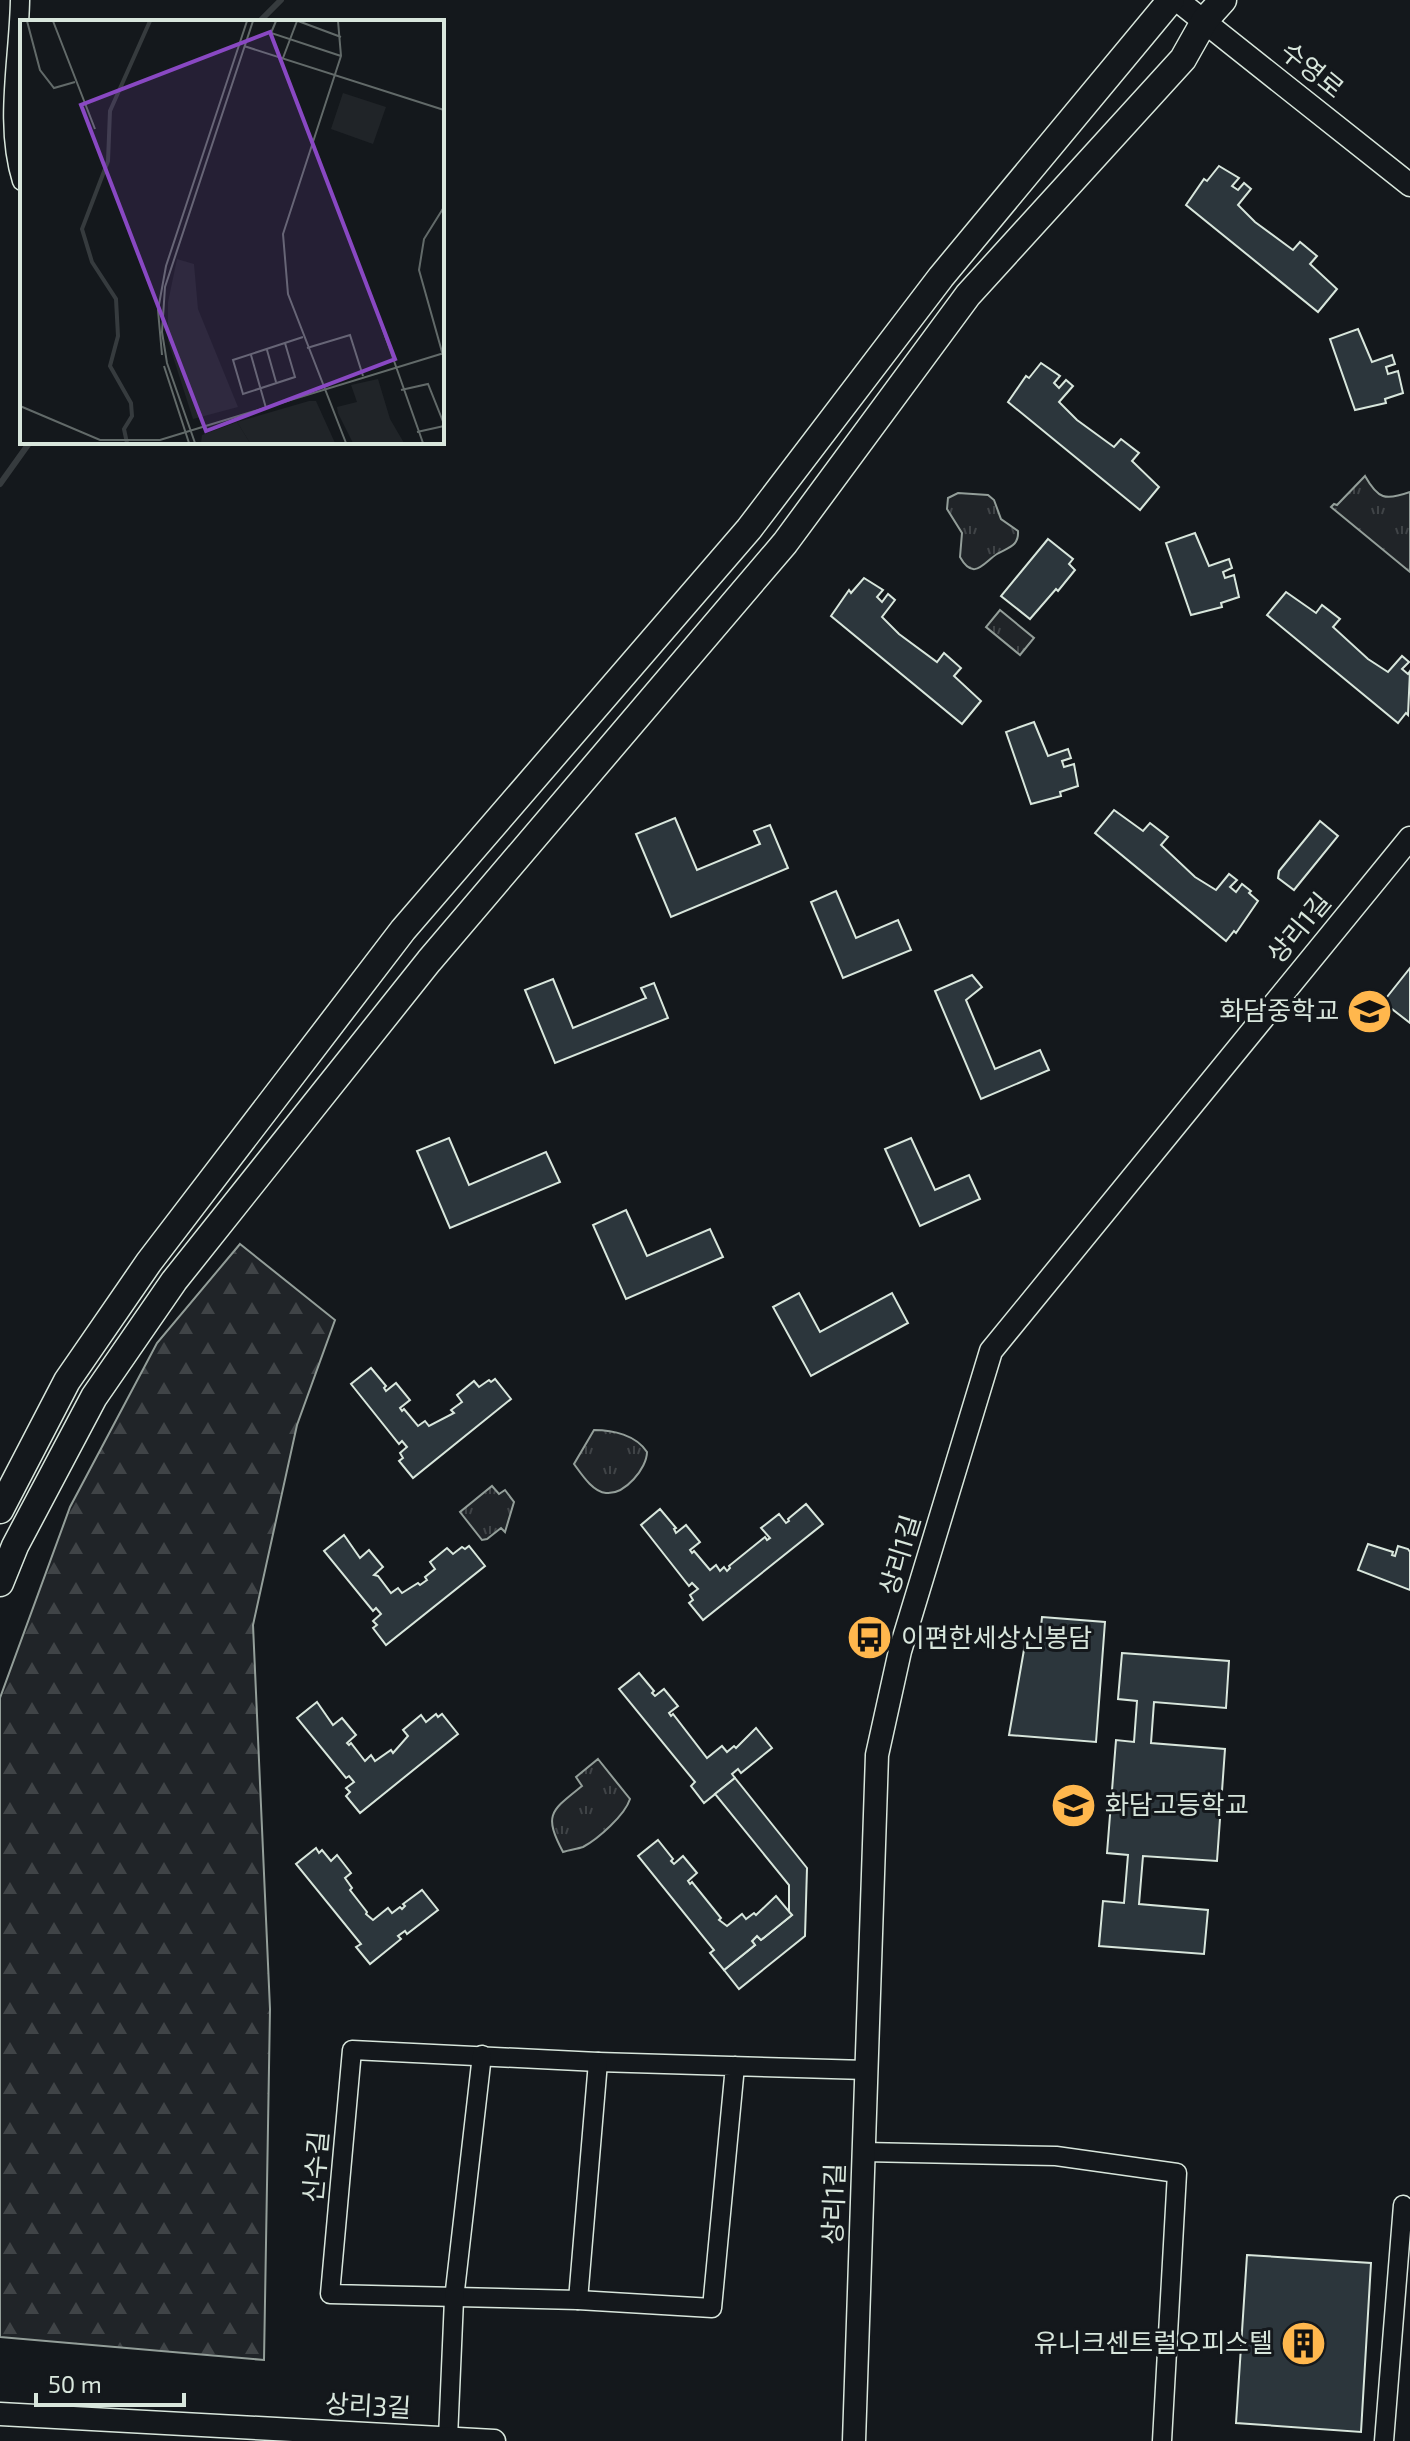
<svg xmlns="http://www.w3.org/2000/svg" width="1410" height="2441" font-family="'Exo 2','Noto Sans KR',sans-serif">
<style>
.grass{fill:url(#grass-tufts);stroke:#939e99;stroke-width:2}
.forest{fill:url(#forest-firs);stroke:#939e99;stroke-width:2}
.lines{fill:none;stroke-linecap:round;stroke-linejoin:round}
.stream{stroke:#363b3e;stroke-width:6}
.building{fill:#2c363c;stroke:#d8e6dc;stroke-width:2}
.minor-casing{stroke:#d8e6dc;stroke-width:21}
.tertiary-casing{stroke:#d8e6dc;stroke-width:25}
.secondary-casing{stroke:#d8e6dc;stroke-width:29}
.minor{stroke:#14181c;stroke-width:18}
.tertiary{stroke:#14181c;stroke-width:22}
.secondary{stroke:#14181c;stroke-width:26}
.labels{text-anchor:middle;stroke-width:6;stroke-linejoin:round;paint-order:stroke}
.street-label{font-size:26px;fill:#d8e6dc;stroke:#14181c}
.poi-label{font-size:26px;fill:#d8e6dc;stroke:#14181c;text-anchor:end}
.inset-river{fill:none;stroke:#363b3e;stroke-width:4}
.inset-road{fill:none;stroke:#626a69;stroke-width:2}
.view{fill:#8948c3;fill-opacity:0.15;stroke:#8948c3;stroke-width:4}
.inset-edge{fill:none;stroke:#d8e6dc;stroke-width:4}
</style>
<defs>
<pattern id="grass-tufts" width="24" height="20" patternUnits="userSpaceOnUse" patternTransform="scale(2)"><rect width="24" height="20" fill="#202428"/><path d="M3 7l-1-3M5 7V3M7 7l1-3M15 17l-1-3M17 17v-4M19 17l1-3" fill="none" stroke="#404447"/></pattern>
<pattern id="forest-firs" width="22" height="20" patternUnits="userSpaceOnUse" patternTransform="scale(2)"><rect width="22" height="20" fill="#202428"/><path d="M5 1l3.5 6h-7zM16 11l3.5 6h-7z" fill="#404447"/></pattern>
</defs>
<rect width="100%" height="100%" fill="#14181c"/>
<!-- grass -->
<g class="grass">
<path d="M1365,476C1378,499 1385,501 1410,492V572L1331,507L1334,504L1337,505Z"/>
<path d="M958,493L988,495L994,500L1001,519L1018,531C1019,546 1009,547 997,554C984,562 974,582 960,557L962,533L947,509L948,498Z"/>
<polygon points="1000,610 1034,638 1020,655 986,627"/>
<path d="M594,1430C613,1430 636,1435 647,1452C647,1468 625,1495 606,1493C593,1492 582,1475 574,1464Z"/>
<polygon points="492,1486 499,1494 505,1490 514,1502 505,1532 501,1528 487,1539 482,1540 460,1512"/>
<path d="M598,1759L630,1799C625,1815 598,1839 583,1847C577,1849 569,1850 563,1852C543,1814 551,1811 582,1786L576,1777Z"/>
</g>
<!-- forest -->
<polygon class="forest" points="240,1244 335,1320 297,1425 253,1625 270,2009 264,2360 0,2337 0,1698 70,1507 157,1343"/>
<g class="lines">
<!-- stream -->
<g class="stream">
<polyline points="259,22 281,0"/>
<polyline points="0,484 30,442"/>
</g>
</g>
<!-- building -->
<g class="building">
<polygon points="1219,166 1239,178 1232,186 1238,190 1244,183 1251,189 1238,205 1255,222 1293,250 1300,242 1317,256 1310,264 1337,289 1318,312 1186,205 1204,179 1207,181"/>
<polygon points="1358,329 1372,362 1392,355 1395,364 1386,367 1388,374 1398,371 1403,393 1385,399 1386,403 1355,410 1330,339"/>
<polygon points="1041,363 1060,376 1054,383 1059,388 1066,380 1073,386 1059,402 1077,420 1114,447 1121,439 1139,453 1132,461 1159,487 1140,510 1008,402 1026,376 1029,378"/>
<polygon points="1195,533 1209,566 1229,559 1232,568 1223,572 1225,578 1234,575 1239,597 1221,603 1222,607 1191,615 1166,543"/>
<polygon points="1048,539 1073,559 1069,564 1075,570 1058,591 1056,589 1030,619 1001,596"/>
<polygon points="864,578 883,590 877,597 882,602 888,594 895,600 882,617 899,634 937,662 944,653 961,668 954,676 981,701 962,724 831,616 849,590 851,593"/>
<polygon points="1286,592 1316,613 1322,605 1340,619 1333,627 1368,659 1388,672 1402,656 1409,662 1402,669 1408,674 1410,671 1408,715 1406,713 1398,723 1267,615"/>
<polygon points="1034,722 1048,756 1068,749 1071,758 1062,761 1064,767 1074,764 1078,786 1060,792 1061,796 1031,804 1006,732"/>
<polygon points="1114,810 1143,831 1150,823 1168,837 1161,845 1195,877 1216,890 1229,874 1237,880 1230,887 1236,892 1242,884 1251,891 1249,893 1258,901 1236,933 1234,931 1226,941 1095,833"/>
<polygon points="675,818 697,870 760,844 754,831 770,825 788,868 671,917 636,834"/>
<polygon points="1320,821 1338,836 1294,890 1278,878 1279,871"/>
<polygon points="836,891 856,938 898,920 911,950 843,978 811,902"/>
<polygon points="1410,968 1410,1023 1383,1002"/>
<polygon points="972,975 982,987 966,1000 995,1069 1040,1050 1049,1070 981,1099 935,991"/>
<polygon points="553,979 573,1028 646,998 641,988 654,983 668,1018 555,1063 525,990"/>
<polygon points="449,1138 469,1185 546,1152 560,1182 450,1228 417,1151"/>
<polygon points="911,1138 935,1190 969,1175 980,1199 920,1226 885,1149"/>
<polygon points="626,1210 647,1256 710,1229 723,1257 626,1299 593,1225"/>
<polygon points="799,1293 820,1332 892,1293 908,1323 811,1376 773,1307"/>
<polygon points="371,1368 386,1386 384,1388 386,1391 396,1383 410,1400 400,1408 402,1411 404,1409 418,1426 425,1421 429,1426 454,1413 451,1410 462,1402 457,1395 474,1381 479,1387 489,1380 491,1382 495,1379 511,1399 413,1478 399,1461 403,1458 400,1453 407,1447 402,1441 399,1444 351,1384"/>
<polygon points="806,1504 823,1524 703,1620 689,1603 693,1600 690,1595 698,1589 692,1583 689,1586 641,1525 660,1509 676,1528 674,1529 676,1533 686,1525 700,1542 690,1550 692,1553 694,1551 710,1570 716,1565 720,1571 724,1567 727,1571 730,1568 729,1566 765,1537 767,1540 770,1538 761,1528 779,1514 786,1523 789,1521 788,1519"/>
<polygon points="344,1535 360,1558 369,1550 383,1567 374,1575 378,1576 391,1593 398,1588 402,1593 418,1583 420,1585 427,1580 425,1577 435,1569 430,1562 447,1548 453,1554 462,1547 465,1549 469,1546 485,1566 386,1645 373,1628 377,1625 373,1621 381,1614 376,1608 373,1611 324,1551"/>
<polygon points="1368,1544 1393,1552 1392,1555 1395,1556 1398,1546 1408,1549 1410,1552 1410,1590 1358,1570"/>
<polygon points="1042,1617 1105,1622 1096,1742 1009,1735 1025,1644 1039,1646"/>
<polygon points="1122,1653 1229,1661 1226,1708 1154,1702 1151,1743 1225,1749 1217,1861 1143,1856 1139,1904 1208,1910 1204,1954 1099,1946 1103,1901 1124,1903 1128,1855 1107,1853 1116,1740 1134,1742 1137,1701 1118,1699"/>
<polygon points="639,1673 654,1691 652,1693 655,1696 664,1689 678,1706 669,1713 671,1716 673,1714 707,1758 722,1746 727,1752 734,1746 736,1748 756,1728 772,1748 741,1773 738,1769 732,1774 735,1778 704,1803 691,1786 695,1782 619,1689"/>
<polygon points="317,1702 333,1725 342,1718 356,1735 347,1743 349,1745 351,1743 365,1761 371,1755 375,1761 391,1750 393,1753 408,1736 403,1730 421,1715 426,1722 436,1714 438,1717 442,1714 458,1734 360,1813 346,1796 350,1792 346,1788 354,1782 349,1776 346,1778 297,1718"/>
<polygon points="735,1778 807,1868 805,1936 739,1989 724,1970 755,1945 752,1941 757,1936 761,1940 792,1915 789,1912 789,1885 715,1794"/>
<polygon points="658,1840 673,1859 671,1861 674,1864 683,1856 697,1873 688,1881 690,1884 692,1882 721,1918 719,1920 727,1926 742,1914 746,1919 754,1913 756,1915 776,1896 792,1915 761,1940 757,1936 752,1941 755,1945 724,1970 710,1953 714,1950 638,1856"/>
<polygon points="316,1848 319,1853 322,1850 331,1861 337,1855 351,1873 345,1878 352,1888 350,1890 367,1912 366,1914 373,1920 388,1908 392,1913 400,1907 402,1909 405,1906 403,1904 422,1890 438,1910 407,1934 405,1931 398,1936 401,1939 370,1964 356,1947 361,1944 296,1864"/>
<polygon points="1247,2255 1371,2263 1361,2432 1236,2423"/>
</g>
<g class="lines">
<defs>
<g id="minor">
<path d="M20,0C19,59 4,124 22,181"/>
<polyline points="735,2066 712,2308 578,2300 330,2294 352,2050 598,2062 866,2070"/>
<polyline points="864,2152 1056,2156 1177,2173 1162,2441"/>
<polyline points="578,2300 598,2062"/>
<polyline points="448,2438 454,2299 482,2055"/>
<polyline points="1384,2441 1403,2205"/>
</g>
<g id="tertiary">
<polyline points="1177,0 1410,185"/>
<polyline points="0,2414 494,2441"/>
<polyline points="854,2441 877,1755 900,1651 991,1351 1410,838"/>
</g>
<g id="secondary">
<polyline points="0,1510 67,1381 149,1262 403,930 749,529 941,277 1171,0"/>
<polyline points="0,1583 15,1546 94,1397 174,1281 429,961 785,543 968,295 1183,59 1205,20 1223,0"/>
</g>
</defs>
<!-- minor casing -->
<use href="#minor" class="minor-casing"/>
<!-- tertiary casing -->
<use href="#tertiary" class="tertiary-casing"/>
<!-- secondary casing -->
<use href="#secondary" class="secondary-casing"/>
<!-- minor -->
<use href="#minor" class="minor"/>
<!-- tertiary -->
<use href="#tertiary" class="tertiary"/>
<!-- secondary -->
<use href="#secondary" class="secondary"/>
</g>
<!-- icons -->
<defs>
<symbol id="school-disc" viewBox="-11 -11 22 22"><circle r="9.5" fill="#ffb74d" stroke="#14181c"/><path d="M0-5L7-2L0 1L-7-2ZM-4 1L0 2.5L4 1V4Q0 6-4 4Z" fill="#111"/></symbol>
<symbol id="bus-disc" viewBox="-11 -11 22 22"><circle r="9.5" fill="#ffb74d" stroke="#14181c"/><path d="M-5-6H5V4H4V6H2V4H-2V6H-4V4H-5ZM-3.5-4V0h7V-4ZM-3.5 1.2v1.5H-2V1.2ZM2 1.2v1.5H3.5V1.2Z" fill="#111"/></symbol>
<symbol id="building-disc" viewBox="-11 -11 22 22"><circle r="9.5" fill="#ffb74d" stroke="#14181c"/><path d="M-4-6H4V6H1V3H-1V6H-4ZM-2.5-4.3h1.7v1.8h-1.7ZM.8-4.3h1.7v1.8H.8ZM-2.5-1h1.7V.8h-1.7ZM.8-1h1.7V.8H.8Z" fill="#111"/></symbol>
</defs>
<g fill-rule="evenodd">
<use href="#school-disc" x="1344" y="986" width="51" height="51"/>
<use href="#bus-disc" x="844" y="1612" width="51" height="51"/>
<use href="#school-disc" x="1048" y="1780" width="51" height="51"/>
<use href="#building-disc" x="1278" y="2318" width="51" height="51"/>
</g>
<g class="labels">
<!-- street labels -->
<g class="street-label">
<text transform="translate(1312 70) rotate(39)" y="9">수영로</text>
<text transform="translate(1299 928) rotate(-50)" y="9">상리1길</text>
<text transform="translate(900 1555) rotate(-73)" y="9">상리1길</text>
<text transform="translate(316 2167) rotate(-85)" y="9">신수길</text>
<text transform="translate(834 2204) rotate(-88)" y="9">상리1길</text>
<text transform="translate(368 2406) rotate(3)" y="9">상리3길</text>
</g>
<!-- poi labels -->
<g class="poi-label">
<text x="1339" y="1020">화담중학교</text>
<text x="901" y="1647" text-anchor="start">이편한세상신봉담</text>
<text x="1105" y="1814" text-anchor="start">화담고등학교</text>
<text x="1273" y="2352">유니크센트럴오피스텔</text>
</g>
</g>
<!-- overview -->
<g transform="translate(20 20)">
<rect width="424" height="424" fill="#14181c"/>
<path d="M323,73L366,87L353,124L311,109ZM358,359L370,399L384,423H333L318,393L317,387L337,382L331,365ZM289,381H296L315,423H230L217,402Z" fill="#202428"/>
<path d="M157,239L174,244L178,289L218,387L173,399L148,321V282ZM217,402L230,423H181L182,415Z" fill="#202428"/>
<path class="inset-river" d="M107,423L104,409L112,396L111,383L90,346L98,316L96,279L72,242L62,209L88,141L90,91L130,1"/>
<path class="inset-road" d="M7,1L20,50L34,68L55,62M33,1L75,109M256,1L251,13L321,36M278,1L321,17M318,1L321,36L263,214L268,274L326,423M224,26L424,90M263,38L277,1M424,187L404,219L399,250L424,339M362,307L403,423M265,323L275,357L223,374L213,340L283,317M287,328L330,315L343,356M247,330L256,362M142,335L138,290L146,246L227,1M231,335L246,388M144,346L169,423M381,370L408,364L424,404M0,386L80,420H140L424,333M397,412L424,406M175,423L147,343L142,312L145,267L233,1"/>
<path class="view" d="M250,12L375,339L186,411L61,85Z"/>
<rect width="424" height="424" class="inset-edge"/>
</g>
<!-- scale -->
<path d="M36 2393v12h148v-12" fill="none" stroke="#d8e6dc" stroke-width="4"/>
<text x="48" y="2393" font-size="24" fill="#d8e6dc" stroke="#14181c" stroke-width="6" paint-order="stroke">50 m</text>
</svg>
